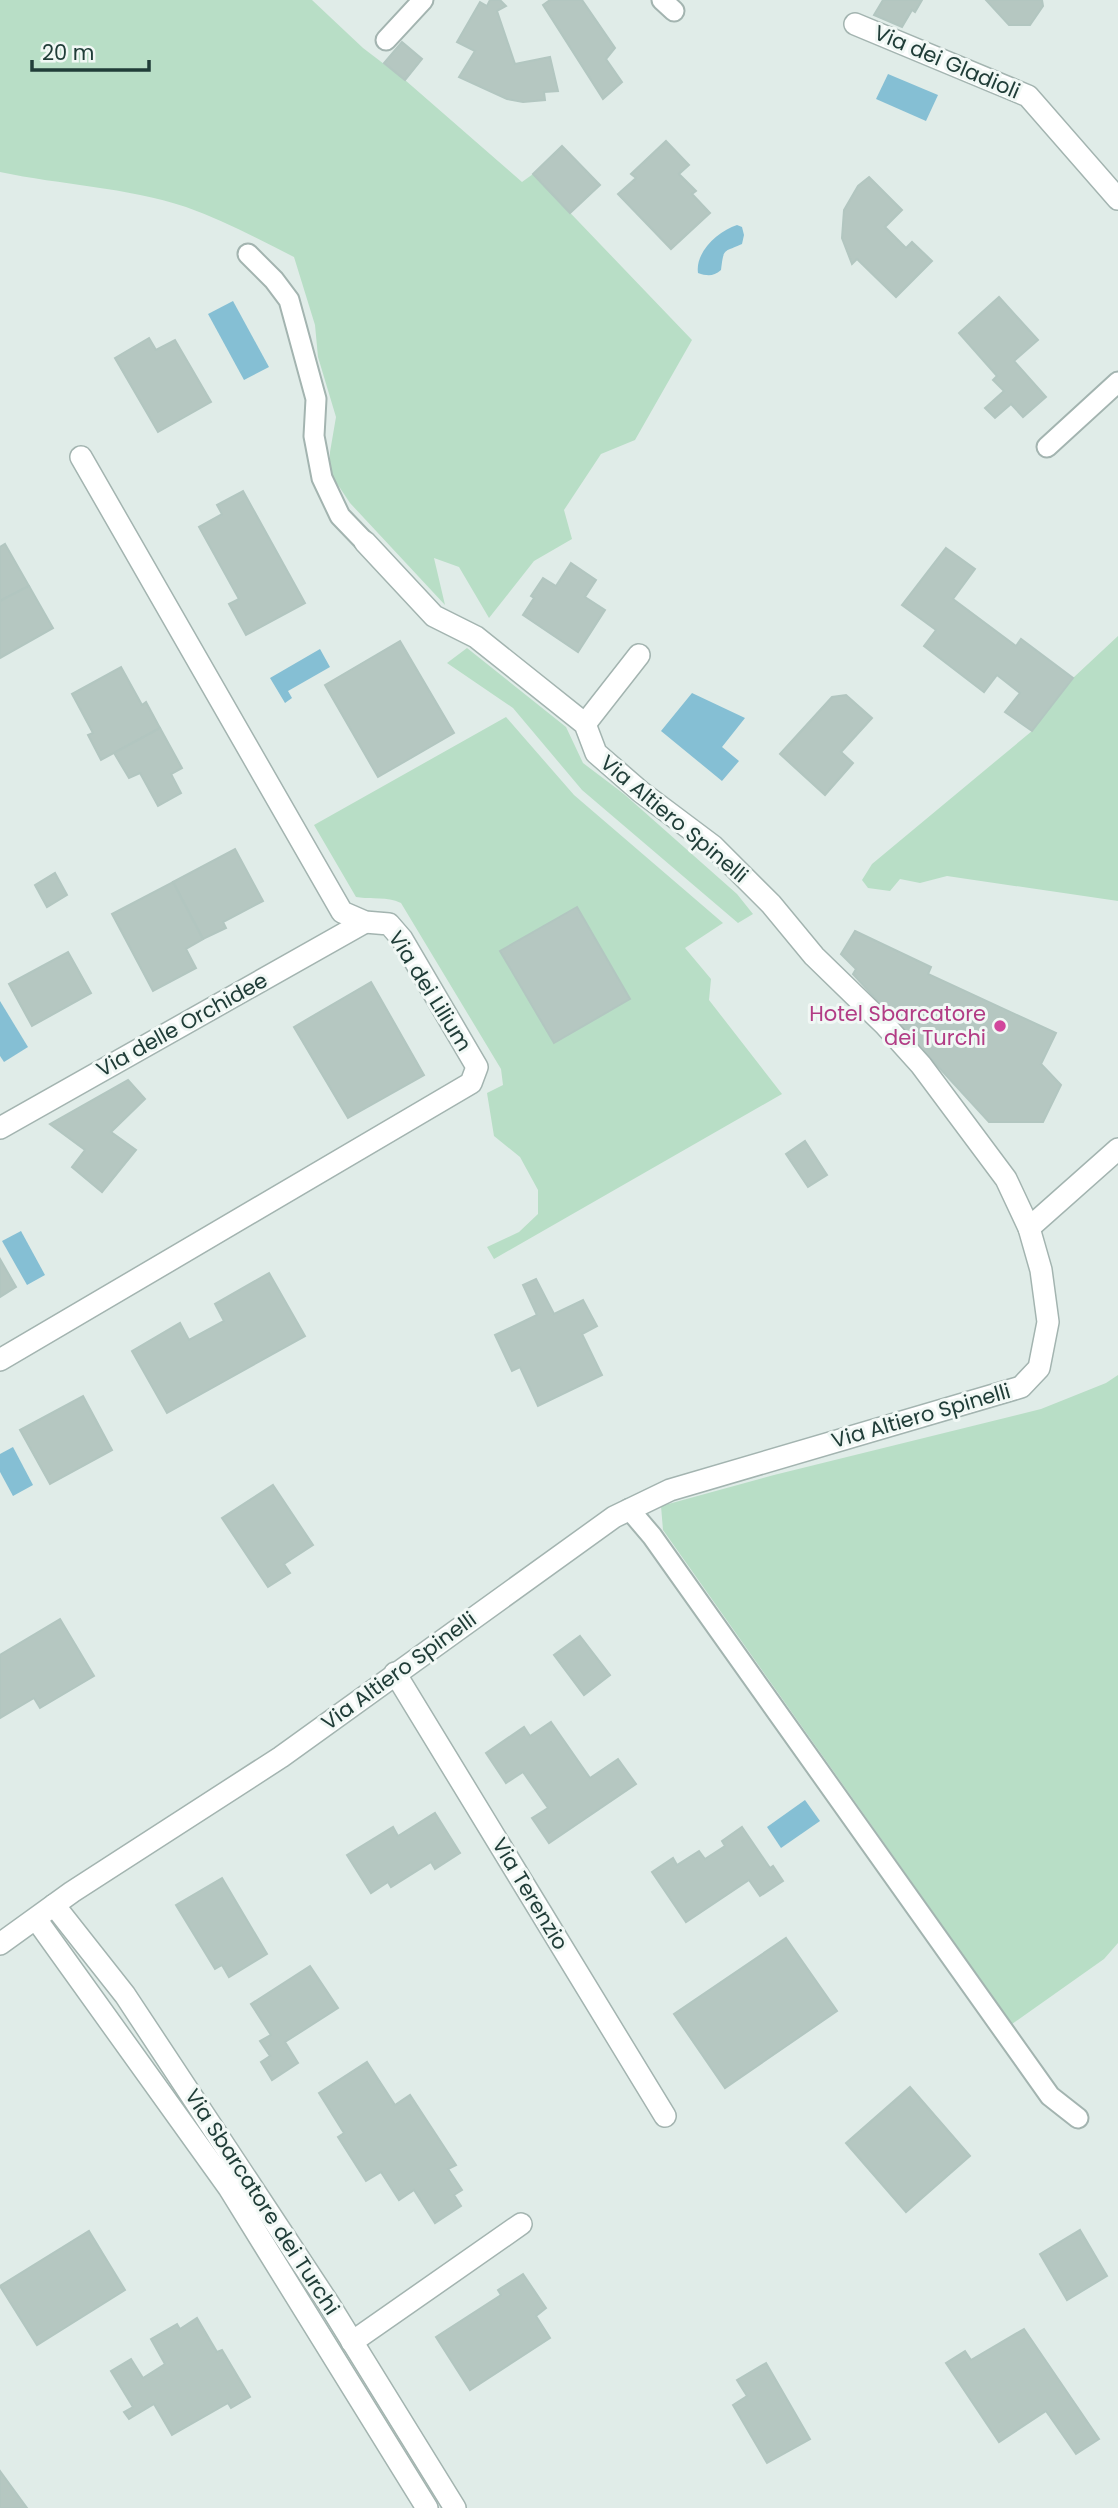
<svg xmlns="http://www.w3.org/2000/svg" width="1118" height="2508" font-family="Poppins,sans-serif">
<style>
.green{fill:#b8dec6}
.water{fill:#85bfd4}
.building{fill:#b5c7c1;stroke:#b2c6c0;stroke-width:2}
.lines{fill:none;stroke-linecap:round;stroke-linejoin:round}
.lane-casing{stroke:#a3b4b0;stroke-width:23}
.street-casing{stroke:#a3b4b0;stroke-width:24}
.lane{stroke:#fff;stroke-width:19}
.street{stroke:#fff;stroke-width:21}
.hotel-dot{fill:#d1479c;stroke:#f1f8f5;stroke-width:2.5}
.labels{text-anchor:middle;stroke-width:6;stroke-linejoin:round;paint-order:stroke}
.street-label{font-size:21px;fill:#203d38;stroke:#f1f8f5}
.hotel-label{font-size:21px;fill:#b23c85;stroke:#f1f8f5;text-anchor:end}
</style>
<rect width="100%" height="100%" fill="#e0ece8"/>
<!-- green -->
<g class="green">
<path d="M0,0H312L363,48L405,80L522,182L533,174L692,340L635,440L601,454L564,510L572,539L534,561L489,618L459,567L434,558L445,605L350,503L330,473V452L336,417L318,357L315,325L294,257C258,239 223,220 186,207C126,187 61,185 0,172Z"/>
<polygon points="1118,636 1118,901 947,876 920,883 900,879 890,891 868,888 862,880 872,864 1032,731 1073,678"/>
<polygon points="467,648 566,727 583,763 624,794 737,894 753,914 738,923 582,790 513,708 447,663"/>
<path d="M506,717L574,795L723,923L685,948L711,979L709,1000L782,1094L494,1259L487,1247L519,1232L538,1214V1190L520,1157L494,1136L487,1093L503,1085L501,1069L401,903C386,896 373,900 356,897L314,825Z"/>
<polygon points="1118,1375 1118,1943 1104,1959 1012,2024 663,1530 661,1506 774,1475 1041,1409 1106,1383"/>
</g>
<!-- water -->
<g class="water">
<polygon points="888,74 938,95 926,121 876,99"/>
<path d="M737,225L742,227L744,235L742,244C723,253 724,247 721,270C713,277 707,276 698,273C695,252 718,231 737,225Z"/>
<polygon points="233,301 269,367 244,380 208,314"/>
<polygon points="320,649 330,667 288,691 292,698 285,703 270,678"/>
<polygon points="692,693 745,718 722,747 739,761 722,781 661,731"/>
<polygon points="0,1001 28,1047 4,1062 0,1056"/>
<polygon points="21,1231 45,1275 27,1285 2,1241"/>
<polygon points="13,1447 33,1485 13,1496 0,1472 0,1454"/>
<polygon points="805,1800 820,1821 781,1848 767,1827"/>
</g>
<!-- building -->
<g class="building">
<polygon points="490,0 500,0 506,6 497,11 515,64 550,57 558,91 544,92 545,100 523,102 507,99 459,77 475,51 457,42 480,2 487,6"/>
<polygon points="550,0 582,0 615,48 606,59 622,82 603,99 543,5"/>
<polygon points="883,0 922,0 915,12 912,10 902,27 874,15"/>
<polygon points="986,0 1042,0 1043,6 1030,25 1009,25"/>
<polygon points="402,42 422,59 405,80 384,63"/>
<polygon points="666,141 689,165 679,174 696,191 692,194 710,213 671,249 618,194 636,178 631,174"/>
<polygon points="562,146 600,185 570,213 533,174"/>
<polygon points="869,177 902,210 885,227 906,248 912,242 932,261 896,297 857,259 852,264 842,238 844,210 858,186"/>
<polygon points="999,297 1038,340 1014,361 1046,397 1023,417 1011,404 995,418 985,408 1004,391 993,380 997,376 959,333"/>
<polygon points="149,338 156,350 175,340 211,402 158,432 115,358"/>
<polygon points="243,491 305,603 246,635 229,604 239,599 199,527 222,514 217,505"/>
<polygon points="5,544 29,586 0,601 0,547"/>
<polygon points="946,548 975,569 953,599 1016,646 1021,639 1073,678 1032,731 1005,712 1020,693 997,675 984,692 924,646 936,630 902,605"/>
<polygon points="571,563 596,580 585,597 605,610 578,652 523,615 534,598 531,596 543,578 556,586"/>
<polygon points="29,586 53,628 0,658 0,601"/>
<polygon points="400,641 454,733 378,777 325,685"/>
<polygon points="121,667 142,705 146,702 160,728 101,760 88,735 93,733 72,694"/>
<polygon points="846,695 872,718 841,752 853,763 825,795 780,754 832,697"/>
<polygon points="160,728 182,768 171,774 181,793 158,806 140,773 129,778 114,753"/>
<polygon points="235,849 263,901 223,922 226,928 203,939 173,882"/>
<polygon points="55,873 67,895 47,907 35,885"/>
<polygon points="173,882 203,939 186,949 196,968 153,991 112,914"/>
<polygon points="577,907 630,999 554,1043 500,951"/>
<polygon points="855,931 931,967 928,974 1056,1033 1041,1064 1061,1085 1043,1122 989,1122 853,974 856,969 841,954"/>
<polygon points="68,952 91,993 32,1026 9,984"/>
<polygon points="371,982 424,1075 348,1118 294,1027"/>
<polygon points="128,1080 145,1099 111,1132 136,1150 102,1192 72,1167 85,1150 50,1124"/>
<polygon points="805,1141 827,1175 808,1187 786,1154"/>
<polygon points="0,1259 16,1287 0,1297"/>
<polygon points="269,1273 305,1336 167,1413 132,1351 180,1323 189,1340 224,1321 215,1304"/>
<polygon points="536,1279 554,1314 583,1300 597,1326 582,1334 602,1375 538,1406 520,1367 512,1371 495,1335 537,1315 523,1285"/>
<polygon points="83,1396 112,1450 50,1484 20,1430"/>
<polygon points="273,1485 313,1545 284,1564 290,1573 268,1587 222,1518"/>
<polygon points="60,1619 94,1676 40,1708 34,1698 0,1718 0,1655"/>
<polygon points="580,1636 610,1675 584,1695 554,1655"/>
<polygon points="551,1722 590,1778 618,1759 636,1784 549,1843 532,1818 548,1808 523,1772 506,1783 486,1753 524,1727 530,1736"/>
<polygon points="435,1813 460,1853 435,1869 431,1862 391,1887 388,1882 371,1893 347,1855 393,1827 398,1836"/>
<polygon points="742,1827 770,1868 773,1866 783,1881 760,1896 749,1880 686,1922 652,1872 673,1858 677,1865 699,1851 705,1859 725,1846 722,1841"/>
<polygon points="222,1878 267,1954 229,1977 222,1965 215,1969 176,1905"/>
<polygon points="786,1938 837,2011 725,2088 674,2014"/>
<polygon points="310,1966 338,2008 285,2042 298,2063 272,2080 261,2062 270,2056 260,2041 271,2035 251,2004"/>
<polygon points="367,2062 395,2105 410,2095 456,2165 448,2169 462,2190 454,2195 461,2206 435,2223 414,2190 399,2200 381,2172 366,2181 338,2137 344,2133 319,2093"/>
<polygon points="910,2087 970,2156 906,2212 846,2143"/>
<polygon points="1080,2230 1107,2276 1067,2300 1040,2254"/>
<polygon points="89,2231 125,2290 37,2345 0,2286"/>
<polygon points="523,2274 546,2308 536,2316 550,2338 470,2390 436,2337 501,2295 498,2290"/>
<polygon points="197,2318 217,2352 222,2350 250,2397 231,2408 228,2403 172,2435 154,2404 129,2419 124,2412 133,2407 111,2371 131,2359 143,2378 165,2364 151,2339 177,2324 180,2329"/>
<polygon points="1024,2329 1099,2439 1076,2454 1046,2411 999,2442 946,2363 965,2351 971,2360"/>
<polygon points="766,2363 810,2439 767,2463 733,2405 747,2396 737,2380"/>
<polygon points="0,2471 27,2508 0,2508"/>
</g>
<g class="lines">
<defs>
<g id="lane">
<polyline points="662,0 674,11"/>
<polyline points="386,40 423,0"/>
<polyline points="248,254 274,280 289,300 316,399 314,436 322,478 340,516 365,542"/>
<polyline points="1047,447 1118,382"/>
<polyline points="629,1509 652,1536 1050,2096 1078,2118"/>
</g>
<g id="street">
<polyline points="855,24 1028,96 1118,199"/>
<polyline points="585,724 639,655"/>
<polyline points="0,1128 365,922"/>
<polyline points="1029,1228 1118,1149"/>
<polyline points="0,1360 471,1083 477,1067 402,939 389,924 365,922 342,912 81,457"/>
<polyline points="395,1673 665,2116"/>
<polyline points="54,1905 125,1995 329,2304 455,2508"/>
<polyline points="36,1919 229,2188 427,2508"/>
<polyline points="0,1944 72,1892 281,1757 614,1517 670,1490 1021,1387 1039,1368 1048,1322 1041,1270 1029,1228 1006,1179 921,1065 885,1025 814,956 771,904 713,846 641,792 596,753 585,724 476,637 434,616 365,542"/>
<polyline points="352,2342 521,2224"/>
</g>
</defs>
<!-- lane casing -->
<use href="#lane" class="lane-casing"/>
<!-- street casing -->
<use href="#street" class="street-casing"/>
<!-- lane -->
<use href="#lane" class="lane"/>
<!-- street -->
<use href="#street" class="street"/>
</g>
<!-- markers -->
<circle class="hotel-dot" cx="1000" cy="1026" r="7"/>
<g class="labels">
<!-- street labels -->
<g class="street-label">
<text transform="translate(947 62) rotate(23)" y="7">Via dei Gladioli</text>
<text transform="translate(674 819) rotate(40)" y="7">Via Altiero Spinelli</text>
<text transform="translate(430 991) rotate(58)" y="7">Via dei Lilium</text>
<text transform="translate(182 1025) rotate(-29)" y="7">Via delle Orchidee</text>
<text transform="translate(921 1416) rotate(-16)" y="7">Via Altiero Spinelli</text>
<text transform="translate(399 1671) rotate(-36)" y="7">Via Altiero Spinelli</text>
<text transform="translate(530 1894) rotate(59)" y="7">Via Terenzio</text>
<text transform="translate(262 2202) rotate(57)" y="7">Via Sbarcatore dei Turchi</text>
</g>
<!-- hotel labels -->
<g class="hotel-label">
<text x="986" y="1021">Hotel Sbarcatore<tspan x="986" dy="24">dei Turchi</tspan></text>
</g>
</g>
<!-- scale -->
<path d="M32 60v10h117v-10" fill="none" stroke="#203d38" stroke-width="3.5"/>
<text x="42" y="60" font-size="21" fill="#203d38" stroke="#f1f8f5" stroke-width="5" paint-order="stroke">20 m</text>
</svg>
